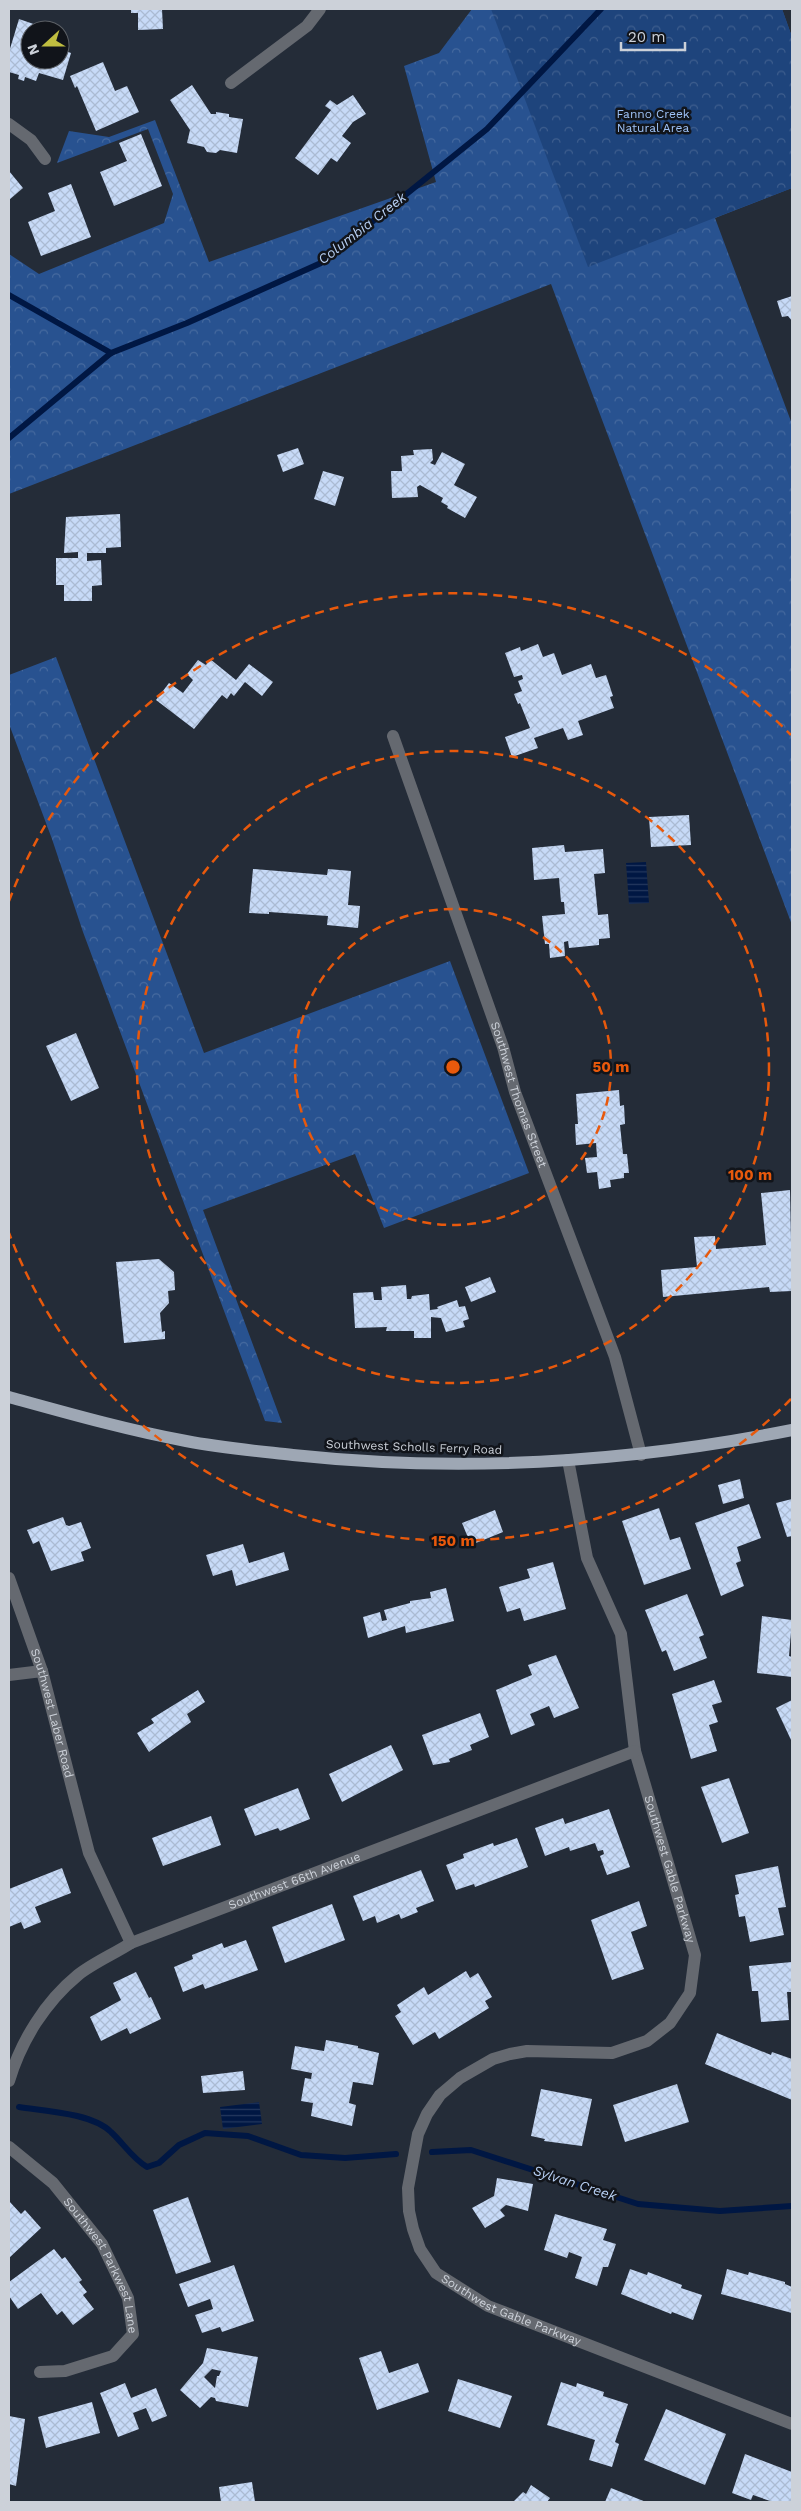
<svg xmlns="http://www.w3.org/2000/svg" width="801" height="2511" font-family="'Work Sans',sans-serif">
<style>
.forest{fill:url(#forest-crowns)}
.park{fill:url(#park-crowns)}
.water{fill:url(#water-rules)}
.lines{fill:none;stroke-linecap:round;stroke-linejoin:round}
.stream{stroke:#001743;stroke-width:6}
.building{fill:url(#building-cross-hatch);fill-rule:evenodd}
.minor{stroke:#656970;stroke-width:12}
.major{stroke:#9ea7b4;stroke-width:12}
.ring{fill:none;stroke:#e8590c;stroke-width:2.5;stroke-dasharray:9 6}
.labels{text-anchor:middle;stroke-width:5;stroke-linejoin:round;paint-order:stroke}
.park-label{font-size:12px;fill:#9ec2f7;stroke:#11141a}
.street-label{font-size:12px;fill:#ccd1d9;stroke:#11141a}
.water-label{font-size:14px;font-style:italic;fill:#b6cef2;stroke:#11141a}
.centre{fill:#e8590c;stroke:#11141a;stroke-width:2.5}
.ring-label{font-size:15px;text-anchor:middle;font-weight:bold;fill:#e8590c;stroke:#11141a;stroke-width:5;stroke-linejoin:round;paint-order:stroke}
</style>
<defs>
<pattern id="forest-crowns" width="20" height="18" patternUnits="userSpaceOnUse" patternTransform="scale(1.25)"><rect width="20" height="18" fill="#285290"/><path d="M2 6a3 3 0 1 1 6 0M12 15a3 3 0 1 1 6 0" fill="none" stroke="#466a9f"/></pattern>
<pattern id="park-crowns" width="20" height="18" patternUnits="userSpaceOnUse" patternTransform="scale(1.25)"><rect width="20" height="18" fill="#1e447c"/><path d="M2 6a3 3 0 1 1 6 0M12 15a3 3 0 1 1 6 0" fill="none" stroke="#3e5e8e"/></pattern>
<pattern id="water-rules" width="6" height="5" patternUnits="userSpaceOnUse" patternTransform="scale(1.25)"><rect width="6" height="5" fill="#001743"/><path d="M0 2.5h6" fill="none" stroke="#24385e"/></pattern>
<pattern id="building-cross-hatch" width="8" height="8" patternUnits="userSpaceOnUse" patternTransform="scale(1.25)"><rect width="8" height="8" fill="#c7daf7"/><path d="M0 0l8 8M0 8l8-8" fill="none" stroke="#abbbd3"/></pattern>
</defs>
<rect width="100%" height="100%" fill="#242c38"/>
<!-- forest -->
<g class="forest">
<polygon points="472,9 782,9 792,37 792,188 715,218 792,424 792,925 551,284 9,494 9,254 39,274 164,223 173,194 148,129 57,163 69,131 109,137 155,120 209,262 436,182 404,66 439,53"/>
<polygon points="56,657 204,1053 450,961 529,1173 384,1228 355,1154 203,1210 282,1423 265,1421 83,932 52,839 9,724 9,675"/>
</g>
<!-- park -->
<polygon class="park" points="491,9 782,9 792,37 792,188 588,267"/>
<!-- water -->
<g class="water">
<polygon points="646,862 649,903 629,904 626,863"/>
<polygon points="259,2102 262,2124 223,2129 220,2107"/>
</g>
<g class="lines">
<!-- stream -->
<g class="stream">
<polyline points="9,295 111,353"/>
<polyline points="9,438 111,353 187,323 321,263 487,129 601,9"/>
<path d="M19,2107C44,2111 92,2113 111,2132C124,2144 132,2158 147,2167L159,2163L179,2145L205,2133L248,2136L301,2155L345,2158L396,2154"/>
<polyline points="432,2152 471,2150 638,2204 720,2211 792,2206"/>
</g>
</g>
<!-- building -->
<g class="building">
<polygon points="131,9 162,9 163,29 138,30 138,13 131,13"/>
<polygon points="19,19 51,30 30,30 30,60 60,60 60,49 71,53 63,80 39,73 36,81 25,77 24,81 18,79 19,75 9,72 9,52"/>
<polygon points="103,62 115,91 127,86 139,112 96,131 77,86 75,88 70,76"/>
<polygon points="192,85 211,114 216,114 216,112 229,114 229,117 243,119 237,153 220,150 216,153 207,152 204,147 187,143 190,130 170,100"/>
<polygon points="353,95 366,114 353,122 342,136 351,143 337,162 331,158 318,175 295,158 331,110 325,106 330,100 337,105"/>
<polygon points="141,134 162,186 114,206 100,172 127,161 119,143"/>
<polygon points="9,171 23,188 9,200"/>
<polygon points="71,184 91,237 41,256 28,222 55,211 48,193"/>
<polygon points="792,296 792,321 788,316 782,317 777,301"/>
<polygon points="298,448 304,464 283,472 277,455"/>
<polygon points="432,449 433,460 430,463 435,465 442,452 465,464 454,485 477,497 465,518 447,508 448,506 441,502 443,498 420,485 417,487 418,497 392,498 391,471 402,471 401,456 414,455 413,450"/>
<polygon points="323,471 344,477 335,506 314,499"/>
<polygon points="120,514 121,547 106,548 106,553 87,553 87,561 101,560 102,585 92,586 92,601 64,601 64,585 56,585 56,558 78,558 78,552 64,553 66,517"/>
<polygon points="538,644 543,657 554,653 562,675 591,664 596,678 606,675 613,696 610,697 614,708 578,721 583,735 568,740 563,728 534,738 538,748 512,757 505,737 530,728 520,703 518,704 514,694 522,691 518,681 523,679 522,675 514,677 505,653 520,647 521,651"/>
<polygon points="210,659 236,680 249,664 273,682 262,696 245,682 234,696 231,693 227,699 222,695 194,729 156,700 169,683 183,693 193,680 187,674 198,660 206,665"/>
<polygon points="689,815 691,845 651,847 649,817"/>
<polygon points="564,845 565,852 603,849 605,873 594,874 598,915 608,914 610,938 599,939 599,945 569,948 568,941 564,942 565,956 550,958 549,944 545,944 542,916 565,914 564,902 561,902 559,878 534,880 532,848"/>
<polygon points="253,869 327,875 328,869 351,871 348,905 360,906 358,928 327,925 328,916 269,912 269,914 249,913"/>
<polygon points="76,1033 99,1088 71,1101 46,1046"/>
<polygon points="619,1090 620,1106 624,1105 625,1124 620,1125 623,1154 627,1154 629,1173 624,1173 624,1178 610,1180 611,1187 599,1189 597,1172 587,1173 585,1158 597,1157 596,1143 576,1145 575,1124 578,1124 576,1094"/>
<polygon points="790,1190 792,1291 770,1292 769,1287 663,1297 661,1270 697,1267 694,1237 715,1236 716,1249 766,1245 761,1193"/>
<polygon points="159,1259 174,1272 175,1290 168,1291 169,1303 160,1313 162,1332 165,1331 165,1339 124,1343 116,1262"/>
<polygon points="490,1277 496,1292 471,1302 465,1287"/>
<polygon points="406,1285 407,1299 411,1299 412,1296 429,1294 430,1310 438,1309 437,1307 457,1300 459,1307 465,1306 469,1319 463,1321 465,1327 446,1332 441,1318 431,1317 431,1338 414,1338 414,1331 386,1331 387,1327 355,1328 353,1293 373,1292 374,1300 382,1300 381,1287"/>
<polygon points="740,1479 744,1498 723,1504 718,1485"/>
<polygon points="792,1499 792,1536 787,1537 776,1503"/>
<polygon points="749,1504 761,1538 737,1547 741,1561 736,1563 744,1586 721,1596 695,1523"/>
<polygon points="659,1508 670,1540 680,1537 691,1569 644,1585 622,1521"/>
<polygon points="495,1510 503,1532 471,1545 462,1523"/>
<polygon points="63,1517 66,1525 69,1526 81,1522 91,1548 81,1552 84,1561 51,1571 39,1541 33,1544 27,1530"/>
<polygon points="243,1544 249,1563 284,1552 289,1570 236,1586 232,1570 213,1576 206,1555"/>
<polygon points="553,1562 566,1609 524,1621 520,1608 507,1612 499,1587 530,1578 527,1569"/>
<polygon points="446,1588 454,1621 406,1633 405,1626 368,1638 363,1617 380,1612 382,1621 387,1620 384,1610 410,1603 410,1601 431,1598 430,1592"/>
<polygon points="687,1594 704,1635 699,1637 707,1658 674,1671 666,1650 662,1652 645,1610"/>
<polygon points="762,1616 792,1620 789,1656 792,1657 792,1677 757,1673"/>
<polygon points="556,1655 579,1708 554,1718 549,1706 530,1714 535,1725 511,1735 496,1690 532,1675 528,1665"/>
<polygon points="714,1680 722,1702 712,1705 718,1722 709,1725 717,1751 691,1759 672,1694"/>
<polygon points="198,1690 205,1702 187,1714 191,1722 149,1752 137,1733 154,1723 151,1719"/>
<polygon points="792,1700 792,1742 776,1708"/>
<polygon points="480,1713 489,1737 470,1745 472,1750 449,1759 450,1762 433,1765 422,1735"/>
<polygon points="391,1745 403,1770 342,1802 329,1774"/>
<polygon points="729,1778 749,1833 722,1843 701,1787"/>
<polygon points="298,1788 310,1819 280,1831 278,1828 255,1836 244,1809"/>
<polygon points="609,1809 630,1867 607,1875 600,1856 604,1854 603,1850 598,1851 595,1843 570,1851 569,1847 545,1856 535,1828 563,1818 565,1824"/>
<polygon points="211,1816 221,1845 163,1866 152,1838"/>
<polygon points="517,1838 528,1867 475,1887 474,1884 456,1890 446,1865 464,1858 463,1854 493,1843 494,1846"/>
<polygon points="778,1866 786,1907 778,1908 784,1935 750,1942 745,1916 739,1917 735,1895 739,1894 735,1875"/>
<polygon points="62,1868 71,1893 35,1907 41,1922 24,1929 21,1922 9,1927 9,1889"/>
<polygon points="421,1870 434,1901 416,1908 418,1912 401,1919 399,1914 377,1923 375,1916 363,1921 353,1896"/>
<polygon points="639,1901 647,1926 631,1932 644,1969 612,1980 591,1920"/>
<polygon points="332,1904 345,1940 285,1963 272,1927"/>
<polygon points="246,1940 258,1970 205,1989 203,1984 183,1992 174,1967 193,1959 192,1955 222,1943 224,1948"/>
<polygon points="792,1962 792,1992 787,1992 789,2020 761,2022 758,1991 752,1991 749,1966"/>
<polygon points="466,1971 470,1978 478,1973 492,1997 485,2001 489,2008 439,2039 435,2032 413,2045 395,2016 401,2012 397,2005 424,1987 428,1995"/>
<polygon points="136,1972 149,1998 151,1997 161,2019 130,2034 127,2028 101,2041 90,2017 121,2000 113,1983"/>
<polygon points="717,2033 771,2055 772,2052 792,2059 792,2100 705,2064"/>
<polygon points="326,2040 358,2046 358,2048 379,2053 373,2085 353,2082 349,2103 356,2105 352,2126 311,2116 313,2103 301,2101 305,2078 311,2079 312,2073 291,2069 295,2046 324,2051"/>
<polygon points="243,2071 245,2090 203,2093 201,2076"/>
<polygon points="677,2084 689,2122 625,2142 613,2105"/>
<polygon points="541,2089 592,2099 582,2146 544,2141 545,2139 531,2136"/>
<polygon points="497,2178 533,2184 528,2211 506,2205 500,2210 505,2216 485,2228 472,2208 494,2196"/>
<polygon points="188,2197 211,2262 176,2274 153,2210"/>
<polygon points="9,2201 21,2214 25,2210 41,2228 9,2258"/>
<polygon points="555,2214 607,2229 603,2240 616,2244 608,2267 603,2267 597,2286 575,2278 582,2257 569,2252 567,2258 544,2250"/>
<polygon points="54,2249 62,2259 65,2257 82,2280 79,2282 87,2292 83,2295 94,2309 73,2325 62,2311 57,2315 41,2293 18,2309 9,2296 9,2282"/>
<polygon points="234,2265 254,2321 222,2332 220,2327 202,2333 195,2315 213,2309 210,2299 188,2307 179,2284"/>
<polygon points="630,2269 647,2275 648,2272 682,2285 681,2288 702,2295 693,2320 672,2312 671,2314 621,2294"/>
<polygon points="727,2269 748,2275 749,2272 785,2282 785,2284 792,2287 792,2313 721,2294"/>
<path d="M207,2348L258,2357L248,2407L216,2401L215,2398L211,2397L200,2408L180,2390L203,2363ZM212,2369L221,2371L219,2376H217L215,2388L204,2377Z"/>
<polygon points="381,2351 389,2373 418,2363 429,2392 377,2410 359,2358"/>
<polygon points="458,2379 512,2396 500,2428 448,2411"/>
<polygon points="561,2382 576,2387 577,2383 604,2392 603,2396 628,2404 615,2442 619,2444 612,2467 589,2460 595,2440 547,2425"/>
<polygon points="125,2383 131,2398 156,2388 167,2416 152,2422 146,2408 133,2413 139,2429 118,2437 100,2393"/>
<polygon points="92,2402 100,2433 46,2448 38,2417"/>
<polygon points="666,2409 726,2434 705,2485 644,2460"/>
<polygon points="9,2416 25,2419 16,2486 9,2484"/>
<polygon points="745,2454 792,2472 792,2502 773,2502 753,2495 751,2500 732,2493"/>
<polygon points="252,2482 255,2502 221,2502 219,2487"/>
<polygon points="531,2485 550,2498 547,2502 513,2502 523,2492 526,2494"/>
<polygon points="611,2488 646,2502 605,2502"/>
</g>
<g class="lines">
<!-- minor -->
<g class="minor">
<polyline points="231,83 307,26 320,9"/>
<polyline points="9,124 31,140 45,159"/>
<path id="s1" d="M393,736L503,1047L515,1092L615,1357L641,1455"/>
<path id="s2" d="M568,1460L587,1558L621,1634L635,1751L695,1955L690,1993L670,2023L647,2041L612,2053L527,2051L510,2054L493,2059L460,2078L440,2095L427,2114L418,2134L408,2188L409,2211L413,2229L420,2249L436,2273L488,2306L792,2424"/>
<path id="s3" d="M9,1578L42,1671L89,1853L131,1943"/>
<polyline points="9,1675 42,1671"/>
<path id="s4" d="M9,2081C21,2041 45,2002 78,1975C93,1963 114,1954 131,1943L635,1751"/>
<path id="s5" d="M9,2147L53,2183L102,2244L128,2298L133,2334L113,2356L65,2371L40,2372"/>
</g>
<!-- major -->
<path class="major" d="M9,1397C67,1413 127,1430 186,1441C222,1448 257,1451 293,1455C462,1473 626,1463 792,1430"/>
</g>
<!-- distance rings -->
<g class="ring">
<circle cx="453" cy="1067" r="158"/>
<circle cx="453" cy="1067" r="316"/>
<path d="M791 1399A474 474 0 0 1 9 1233M9 901A474 474 0 0 1 791 735"/>
</g>
<g class="labels">
<!-- park labels -->
<g class="park-label">
<text x="653" y="118">Fanno Creek<tspan x="653" dy="14">Natural Area</tspan></text>
</g>
<!-- street labels -->
<g class="street-label">
<text dy="4" stroke="none"><textPath href="#s1" startOffset="380">Southwest Thomas Street</textPath></text>
<text transform="translate(414 1447) rotate(2)" y="4">Southwest Scholls Ferry Road</text>
<text dy="4" stroke="none"><textPath href="#s3" startOffset="142">Southwest Laber Road</textPath></text>
<text dy="4" stroke="none"><textPath href="#s2" startOffset="424">Southwest Gable Parkway</textPath></text>
<text dy="4" stroke="none"><textPath href="#s4" startOffset="365">Southwest 66th Avenue</textPath></text>
<text dy="4" stroke="none"><textPath href="#s5" startOffset="154">Southwest Parkwest Lane</textPath></text>
<text dy="4" stroke="none"><textPath href="#s2" startOffset="1114">Southwest Gable Parkway</textPath></text>
</g>
<!-- water labels -->
<g class="water-label">
<text transform="translate(362 228) rotate(-38)" y="5">Columbia Creek</text>
<text transform="translate(575 2183) rotate(18)" y="5">Sylvan Creek</text>
</g>
</g>
<circle cx="453" cy="1067" r="8" class="centre"/>
<g class="ring-label">
<text x="611" y="1072">50 m</text>
<text x="750" y="1180">100 m</text>
<text x="453" y="1546">150 m</text>
</g>
<!-- border -->
<rect width="801" height="2511" fill="none" stroke="#ccd1d9" stroke-width="20"/>
<!-- north arrow -->
<g transform="translate(45 45) rotate(249)"><circle r="24" fill="#11141a" stroke="#5c6066"/>
<path d="M0-4L9 19L0 12L-9 19Z" fill="#c0be40"/>
<text y="-8" font-size="14" font-weight="bold" text-anchor="middle" fill="#ccd1d9">N</text>
</g>
<!-- scale -->
<path d="M621 42v8h64v-8" fill="none" stroke="#ccd1d9" stroke-width="2.5"/>
<text x="628" y="42" font-size="15" fill="#ccd1d9" stroke="#11141a" stroke-width="4" paint-order="stroke">20 m</text>
</svg>
